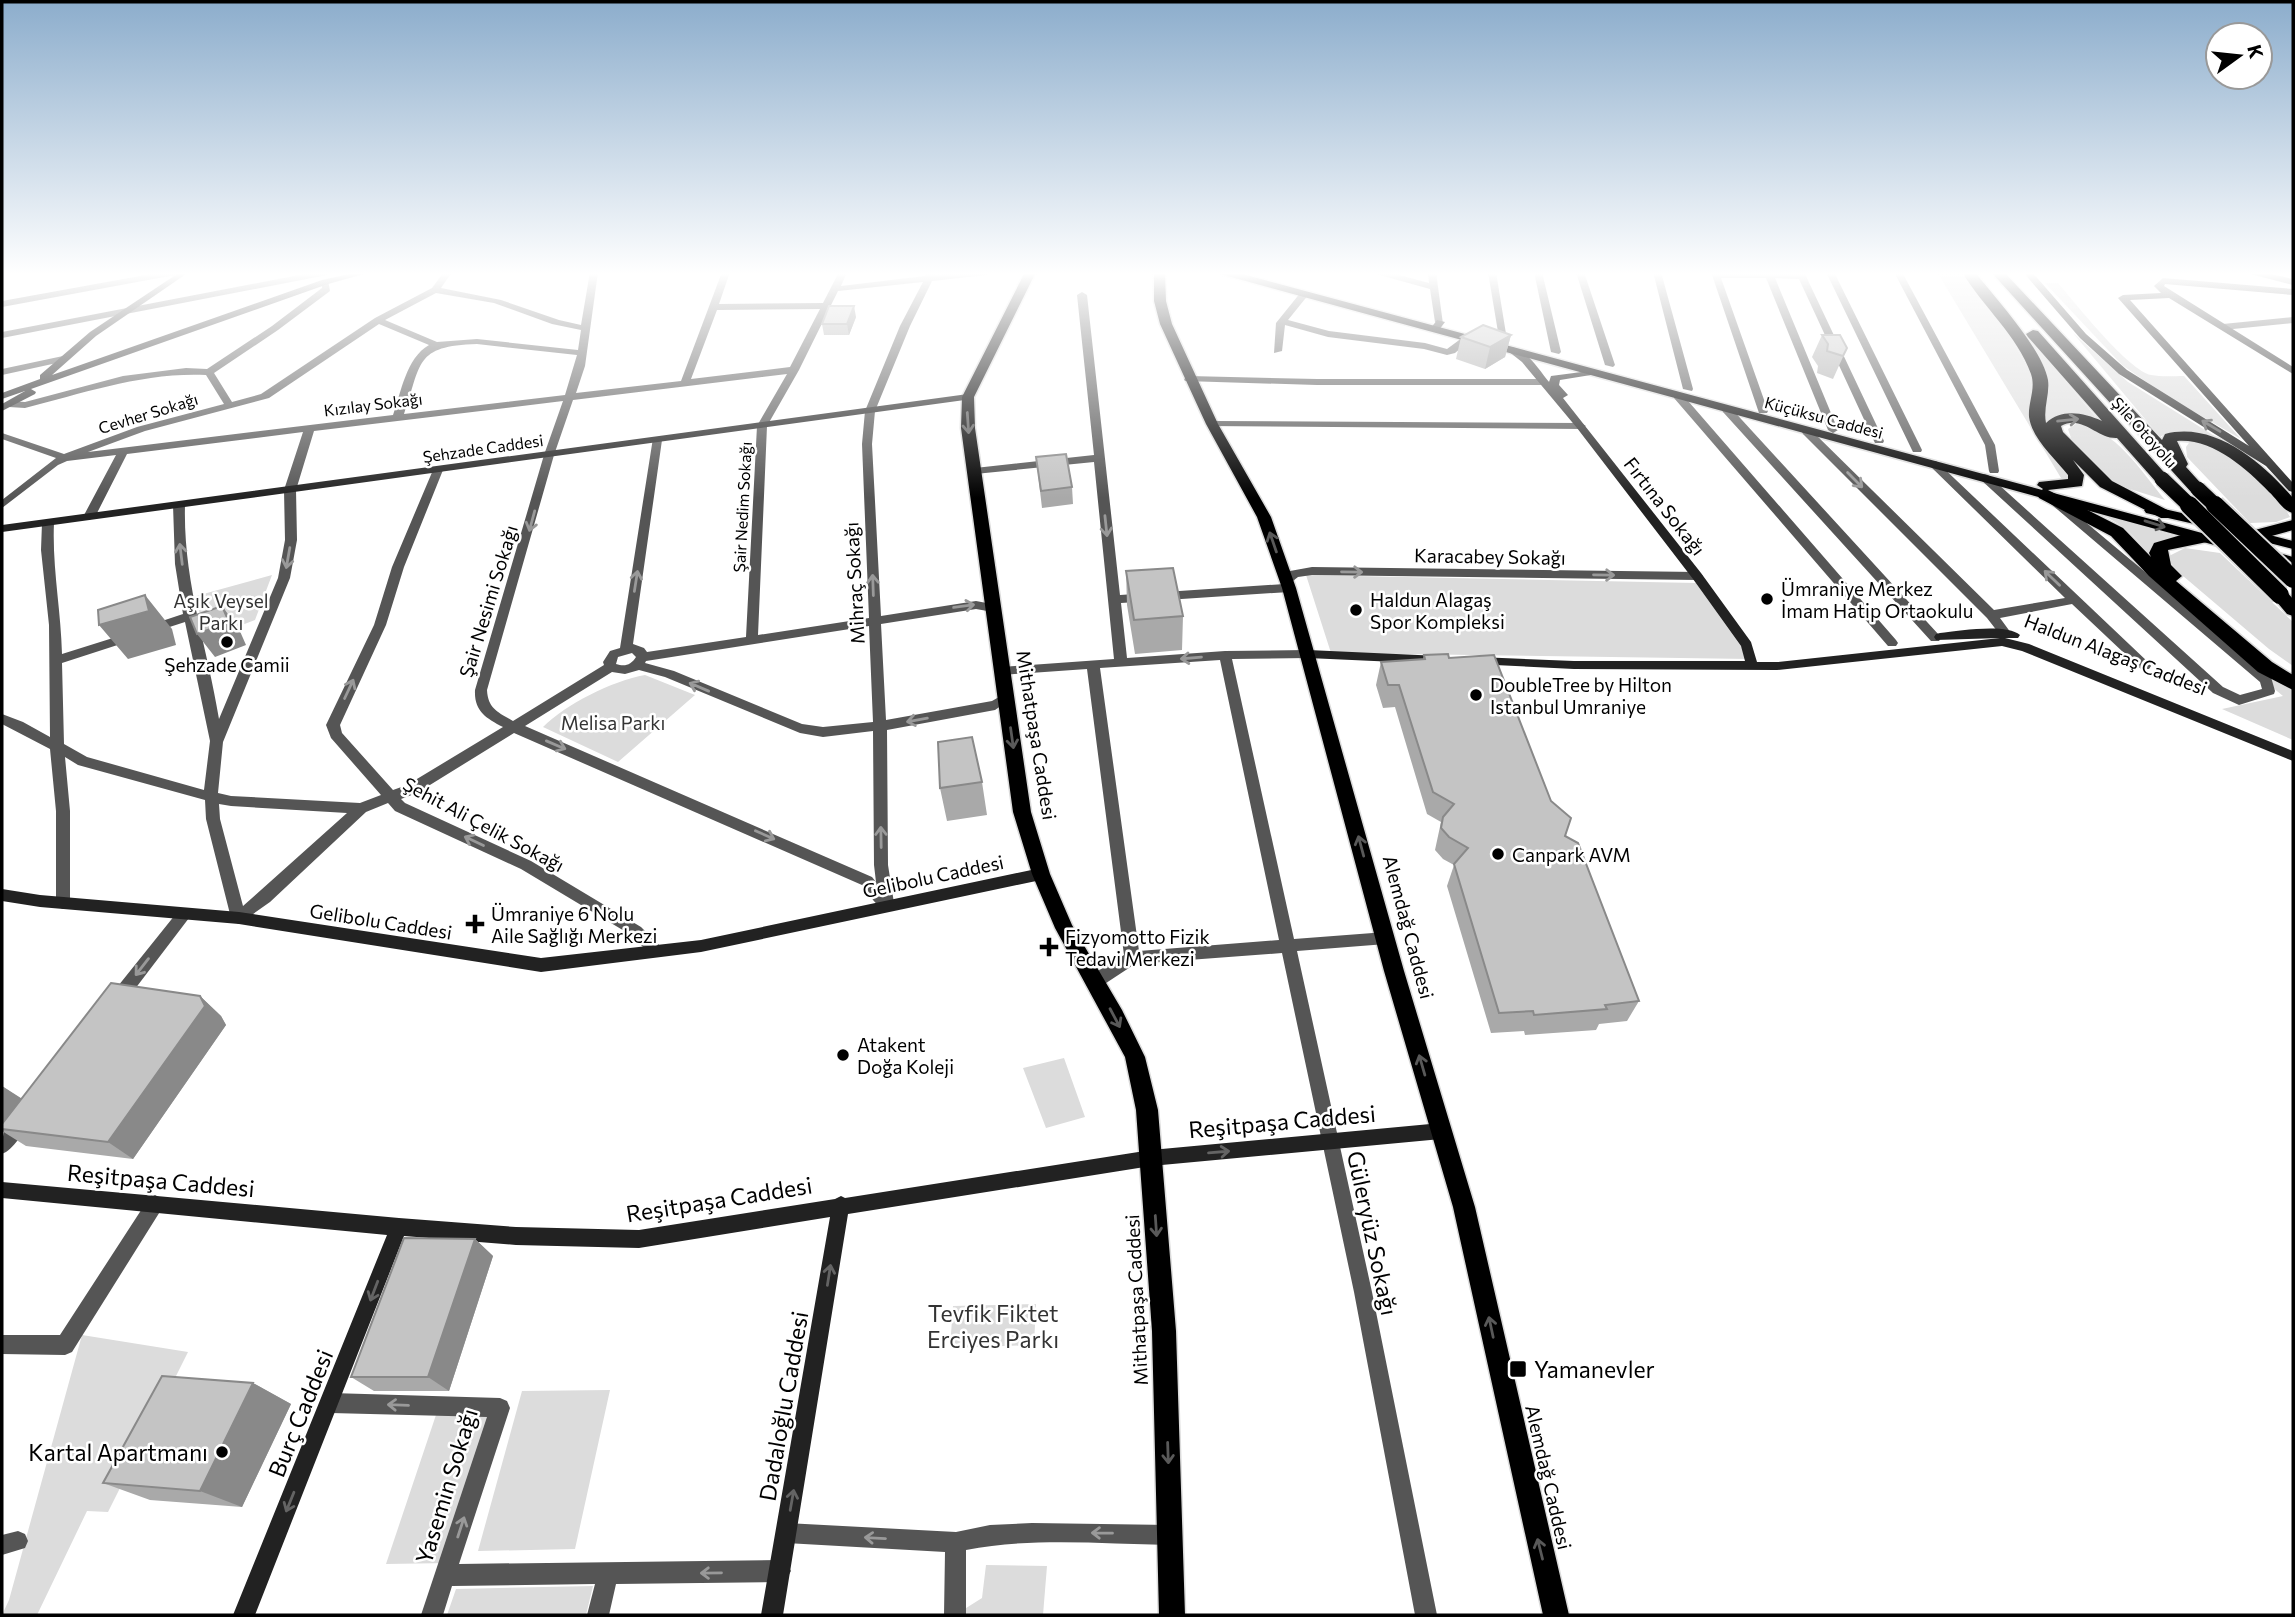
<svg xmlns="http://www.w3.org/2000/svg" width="2295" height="1617" font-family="Commissioner,sans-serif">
	<rect width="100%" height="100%" fill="#fff"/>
	<path fill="#dcdcdc" d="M1937,272H1963L2011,338L2030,372L2032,395L2068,470L2069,480L2061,478Z
		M2045,283H2058C2075,303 2129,371 2151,375C2161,377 2174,376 2184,376L2241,439L2165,395L2122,365Z
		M2073,333L2128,382L2221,440C2203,434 2176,424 2160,437Z
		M2031,341L2101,423L2084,416L2047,425L2044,421L2048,375Z
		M2076,424C2116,429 2140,470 2165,500L2117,485L2072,441L2068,429Z
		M2191,440C2198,442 2207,442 2213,445C2230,452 2283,501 2290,517L2276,522L2250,523L2187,457L2186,447Z
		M2098,513L2182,538L2152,546L2150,557C2136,536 2122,524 2098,513Z
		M2185,548L2220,553L2293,622V666L2269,649L2176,570L2167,557Z
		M272,575L255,620L205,639L196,596Z
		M1306,575L1696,583L1750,659L1331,653Z
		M2248,667L2293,688V740L2222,709L2283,696Z
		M645,675L695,695L618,762L543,727C566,704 612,681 645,675Z
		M1064,1058L1085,1117L1046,1128L1023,1068Z
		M1036,1304L1034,1345L950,1348L953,1306Z
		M82,1335L188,1352L108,1512L87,1511L37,1615H2L9,1600Z
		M610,1390L575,1549L478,1551L522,1391Z
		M439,1406L497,1414L450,1563L386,1564Z
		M986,1565L1047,1566L1043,1615H955L982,1598Z
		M593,1586L586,1615H447L456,1589Z"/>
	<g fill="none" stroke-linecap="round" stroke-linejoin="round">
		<g stroke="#dbdbdb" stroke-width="3">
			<path id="primary" d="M1025,272H1036L974,397L975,428L1031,812L1050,874L1072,925L1122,1010L1145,1057L1158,1110L1176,1331L1185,1615H1159L1152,1331L1136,1110L1125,1057L1055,928L1032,874L1013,812L961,428L962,397Z
				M1154,272H1165L1166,301L1172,324L1218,424L1271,517L1296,588L1404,971L1475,1207L1569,1615H1543L1453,1207L1384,971L1282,588L1257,517L1206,424L1160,324L1154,301Z
				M1219,272H1235L2239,543L2241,546L2239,549H2229L1220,274Z
				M2151,506L2217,521L2219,524L2212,528L2146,513L2144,510Z
				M2243,528L2293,541V549L2238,535V529Z
				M2264,549L2293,557V567L2259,557L2257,554Z"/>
		</g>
		<g stroke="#dbdbdb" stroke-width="3">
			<path id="highway" d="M1962,272H1975C1995,298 2042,348 2048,380C2050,394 2043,408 2046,423C2062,408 2084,413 2102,421L2028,337L2026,334L2033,330L2038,331L2170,479L2162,484L2156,482L2117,438C2097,439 2082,414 2061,426L2063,432L2112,481L2175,514L2173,518H2161L2100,487L2073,460L2084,475L2082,486L2048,490L2123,528L2151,557L2149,553L2154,543L2181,535L2207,534L2210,538L2207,542L2168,550L2171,565L2182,576L2176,581L2272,662L2293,675V690L2258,672L2149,576L2111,536L2039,498L2037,494L2043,489L2037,485L2039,482L2068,479V475C2055,458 2032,439 2029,417C2028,402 2036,389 2031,374C2017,335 1983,307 1962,272Z
				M1991,272H2004L2162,440L2165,434C2215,421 2263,463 2293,498V513C2283,511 2277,499 2269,492C2246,468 2212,438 2177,441L2188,464L2186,467L2206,489L2198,494L2192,493Z
				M2293,520V530L2257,540L2248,535L2251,531Z
				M2280,589L2286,591L2293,599V616L2287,614L2271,595Z"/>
		</g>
		<path fill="#555" fill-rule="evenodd" d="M162,272H179L175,275L2,307V301Z
			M315,272H331L327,275L2,338V332Z
			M444,272H452L441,288L501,300L559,320L581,325L590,272H598L585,366L576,393L681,381L722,272H730L719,304L823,303L839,272H847L841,286L925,276L928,272H936L935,275L990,272L986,275L932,281L910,326L875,411L872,444L881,616L976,601L997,605L999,608L993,612L976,609L881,624L886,720L992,701L1006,693L1012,698L995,710L887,730L888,865L894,903L892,909C879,913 870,895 862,885L514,733L417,793L401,799L405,803L531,861L641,927L665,951L662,956L657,957L652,956L631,935L521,869L395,811L388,803L366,812L270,902L239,924L234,922L231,918L206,819L205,800L78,765L65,757L70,811V903L68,907L63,909L58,907L56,903V811L50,749L2,724V714L23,722L50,737L49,625L41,550L42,523L48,519L54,523C52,567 61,610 62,654L132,632L138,636L136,639L62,663L64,744L87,757L204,790L210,741L185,622L151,633L145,629L147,626L183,614L175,564L173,505L179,502L185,505C183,582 207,645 219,719L278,578L285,540L284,490L303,432L127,454L95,517L89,520L83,517L116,455L67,461L58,465L2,508V500L56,458L2,439V433L64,454L137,427L224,404L206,375C144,372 84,393 25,408L9,407L4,404L9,401L25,402L123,376L186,368L207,369L272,326L322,288V280H328L330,291L278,330L214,373L232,402L261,394L375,318L432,288ZM923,282L900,326L865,411L862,444L869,618L758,635L767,426L799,370L838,291ZM436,293L494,303L552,324L581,330L578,350L477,339L437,342L385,320ZM820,309L790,367L691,379L717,310ZM379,324L429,345C406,358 401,393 393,415L88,452L145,431L269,398ZM477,344L577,355L565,395L404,414C422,363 414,346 477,344ZM787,374L757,426L746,637L647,652L644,648L633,644L662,440L661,438H653L620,648L610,651L603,662L604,665L513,721C498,712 488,709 487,690L554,455L573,400ZM563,401L544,455L475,690C474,711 486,718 503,727L407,785L393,790L342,733L340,725L386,625L404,567L443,470L438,467L433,470L392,567L374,625L326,725L331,738L381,795L360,803L231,796L218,793L223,742L290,578L297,540L296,490L314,431ZM869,626L873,722L823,727L802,724L674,671L645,663L646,661ZM632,653L636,657C631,665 625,667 616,664L618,657ZM639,670L665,677L800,733L823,737L873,731L874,865L876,882L872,877L525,726L612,672L625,674ZM219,804L231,806L347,813L243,906L220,819Z
			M1375,272H1388L1429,283L1428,272H1436L1443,324L1435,322L1430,289L1376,274Z
			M1488,272H1496L1507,340L1499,338Z
			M1534,272H1542L1561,352L1559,354L1551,352Z
			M1576,272H1584L1615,365L1613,367L1605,365Z
			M1653,272H1661L1693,389L1692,391L1683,389Z
			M1711,272H1804L1884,441L1883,443H1875L1874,441L1799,279L1775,278L1838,430L1833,433L1828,430L1766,278H1721L1768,411L1767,413H1759Z
			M1826,272H1834L1922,450L1921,452H1913L1912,450Z
			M1894,272H1902L1995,445L1999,471L1998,473H1990L1989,471L1985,445Z
			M1304,291L1309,294L1288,320L1329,331L1425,343L1447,349L1466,335L1474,337L1455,353L1447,355L1424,349L1328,337L1285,325L1282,351L1274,353L1276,323L1301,292Z
			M1082,292L1087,295L1120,595L1285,584L1281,581L1290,571L1312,567L1697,572L1703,576L1697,580L1312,575L1298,577L1289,584L1295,588L1289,592L1121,603L1127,658L1225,651L1308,650L1314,654L1308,658L1232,659L1294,939L1386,932L1391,934L1394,938L1391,942L1386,944L1297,951L1372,1292L1437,1615H1415L1354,1292L1282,953L1135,964L1100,987L1094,989L1088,987L1086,982L1088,977L1124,955L1087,669L1002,675L996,671L1002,667L1114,659L1094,462L975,474L970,471L975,468L1094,455L1077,295ZM1220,660L1279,940L1139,951L1100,668Z
			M2293,317V323L2223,330L2218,327L2223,324Z
			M63,356L68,359L66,361L2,375V369Z
			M1189,376L1317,379H1544L1549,382L1544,385H1317L1185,381L1184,379Z
			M1678,393L1682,394L1896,640L1898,643L1896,646H1888L1674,398V394Z
			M1727,407L1731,408L1939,635L1941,638L1939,641H1931L1723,412L1722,410Z
			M1212,421L1581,423L1586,426L1581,429L1208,426L1207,424Z
			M1807,429L1811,430L1994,610L2065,598L1927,463L1928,461H1936L2149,663L2151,666L2149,669H2141L2072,604L2000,618L2011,633L2009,636H2001L1987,618L1803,434L1802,432Z
			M1984,474L1988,475L2223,687L2240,695L2262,689L2260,682L2051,504V500H2059L2271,677L2275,691L2274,694L2239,705L2213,693L1980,479V475Z
			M184,908L189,910L191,914L189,918L122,1006L116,1008L110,1006L108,1001L110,996L179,910Z
			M21,1113L27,1115L29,1121C24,1132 13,1150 2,1154C2,1137 3,1120 21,1113Z
			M155,1195L161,1198L164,1204L161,1210L72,1352L65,1355L2,1354V1335H60L149,1198Z
			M331,1393L500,1398L507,1401L510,1408L459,1564L780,1560L787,1564L791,1571L787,1578L780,1582L616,1584L609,1615H587L595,1584L452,1586L443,1615H421L487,1417L331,1413L324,1410L321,1403L324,1396Z
			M786,1523L956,1532L990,1525L1032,1523L1170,1525L1177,1528L1180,1535L1177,1542L1170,1545C1103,1544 1032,1537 966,1550V1615H944L945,1552L786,1543L779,1540L776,1533L779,1526Z
			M18,1531L25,1534L28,1541L25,1548L2,1555V1535Z"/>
		<path fill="#222" fill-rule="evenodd" d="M180,272H189L96,336L52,375L322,280L357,272H371L328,284L31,389L36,392L35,394L2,411V404L25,391L2,399V393L40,379V375L90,332Z
			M2023,272H2032L2086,334L2127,370L2249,446L2118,298L2123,295L2161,293L2154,286L2163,278L2293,289V295L2165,284L2164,286L2293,367V374L2169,298L2130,300L2293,483V492L2289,491L2266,466L2119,374L2080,338Z
			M2249,272H2262L2293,279V285L2250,274Z
			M1437,320L1445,322L1439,330L1436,331L1431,328Z
			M1508,347C1525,346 1539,370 1549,382L1551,376L1597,370V374L1560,380L1559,385L1568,395L1563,398L1701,573L1751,642L1757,662H1777L2000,638L1936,640L1934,637L1936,634L1940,633C1959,631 2006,623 2020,635L2018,638H2005L2029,644L2293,751V761L2022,651L2002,646L1777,670L1574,669L1474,664L1472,661L1474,658L1478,657L1574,661H1745L1741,646L1693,579L1577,428L1522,362L1508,351Z
			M968,394L973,397L972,399L2,532V525Z
			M1308,650L1440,656L1446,660L1440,664L1308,658L1302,654Z
			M1041,868L1046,870L1048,874L1046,878L1041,880L701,952L541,972L239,924L40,907L2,901V889L40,895L239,912L541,958L701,940Z
			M1441,1123L1447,1125L1450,1131L1447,1137L1441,1139L1151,1166L848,1214L783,1615H761L830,1217L639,1248L516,1245L404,1236L255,1615H233L387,1235L2,1198V1182L399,1218L516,1227L639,1230L835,1199L841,1196L845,1198L1151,1150Z"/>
		<use href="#primary" fill="#000" fill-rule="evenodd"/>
		<use href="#highway" fill="#000" fill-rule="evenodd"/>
		<g stroke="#dbdbdb" stroke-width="18" stroke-linecap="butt">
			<path id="highway-bridge-far1" d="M2162,479L2191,507
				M2198,489L2217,507"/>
		</g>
		<g stroke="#dbdbdb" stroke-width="22" stroke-linecap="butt">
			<path id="highway-bridge" d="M2189,505L2280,595
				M2215,505L2293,579"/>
		</g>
		<use href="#highway-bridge-far1" stroke="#000" stroke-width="15"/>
		<use href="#highway-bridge" stroke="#000" stroke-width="18"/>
	</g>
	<path fill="#a9a9a9" d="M856,317L849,335H824L822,324Z
		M1511,335L1505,357L1485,369L1456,359L1461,337Z
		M1822,335L1847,348L1833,379L1817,373L1818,366L1812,357Z
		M1036,457L1072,487L1073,504L1042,508Z
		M1126,571L1183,616L1182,650L1135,654L1127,605Z
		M1424,655L1449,658L1551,801L1639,1001L1627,1021L1599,1024L1596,1030L1525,1035L1524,1031L1491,1033L1447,886L1454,865L1443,859L1435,850L1441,822L1427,814L1395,707L1383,708L1376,685L1381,662L1423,659Z
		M982,782L987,815L947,821L940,788Z
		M200,996L221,1016L226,1025L133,1159L26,1146L2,1131V1086L21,1099Z
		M475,1239L493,1256L449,1391H374L351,1377Z
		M253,1383L291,1404L242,1507L150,1500L103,1483Z"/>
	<path fill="#898989" d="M854,306L856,317L849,335L847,324Z
		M1511,335L1505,357L1485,369L1490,347Z
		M145,595L172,629L176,645L128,659L99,625Z
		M222,606L239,629L246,645L215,657L197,634Z
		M200,996L221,1016L226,1025L133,1159L108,1142Z
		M2,1086L24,1100L2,1127Z
		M475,1239L493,1256L449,1391L428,1377Z
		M253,1383L291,1404L242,1507L200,1491Z"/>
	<path fill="#c4c4c4" stroke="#898989" stroke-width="2" d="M829,306H854L847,324H822Z
		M1483,325L1511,335L1490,347L1461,337Z
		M1822,335H1840L1847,348L1843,356L1827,351L1828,344Z
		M1066,454L1072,487L1041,491L1036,457Z
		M1173,568L1183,616L1134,620L1126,571Z
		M145,595L149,611L99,625L98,610Z
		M222,606L229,622L197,634L190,617Z
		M1448,654L1449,658L1494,655L1551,801L1571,818L1565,836L1578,843L1639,1001L1605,1005L1607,1009L1534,1015L1533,1011L1499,1013L1454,864L1468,848L1449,837L1441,828L1443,817L1454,804L1433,792L1399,685H1388L1381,662L1425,659L1424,655Z
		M972,737L982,782L940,788L938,742Z
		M111,983L200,996L205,1006L108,1142L2,1129V1124Z
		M404,1238L475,1239L428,1377H351Z
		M162,1376L253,1383L200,1491L103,1483Z"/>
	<defs><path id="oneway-shaft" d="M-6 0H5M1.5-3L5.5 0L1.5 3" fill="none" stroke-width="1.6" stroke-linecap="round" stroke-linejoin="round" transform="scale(1.75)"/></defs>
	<g stroke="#595959">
		<use href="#oneway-shaft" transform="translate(2068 420) rotate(-6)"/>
		<use href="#oneway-shaft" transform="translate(968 423) rotate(86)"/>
		<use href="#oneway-shaft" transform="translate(2155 524) rotate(17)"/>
		<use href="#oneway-shaft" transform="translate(1273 542) rotate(-109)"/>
		<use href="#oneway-shaft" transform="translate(1012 738) rotate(82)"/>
		<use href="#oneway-shaft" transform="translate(1361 846) rotate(-105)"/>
		<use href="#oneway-shaft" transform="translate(1115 1018) rotate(62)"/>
		<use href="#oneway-shaft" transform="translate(1422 1065) rotate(-106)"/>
		<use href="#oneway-shaft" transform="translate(1156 1226) rotate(86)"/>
		<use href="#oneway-shaft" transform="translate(1491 1327) rotate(-102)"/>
		<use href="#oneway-shaft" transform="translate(1168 1453) rotate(88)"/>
		<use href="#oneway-shaft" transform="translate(1540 1549) rotate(-104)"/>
	</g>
	<g stroke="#646464">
		<use href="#oneway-shaft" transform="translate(2211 426) rotate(-149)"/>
		<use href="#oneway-shaft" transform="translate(1219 1152) rotate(-5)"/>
		<use href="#oneway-shaft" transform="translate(829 1275) rotate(-81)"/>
		<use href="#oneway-shaft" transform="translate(374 1291) rotate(111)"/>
		<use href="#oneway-shaft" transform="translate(792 1500) rotate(-80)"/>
		<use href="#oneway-shaft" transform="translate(290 1502) rotate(112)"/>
	</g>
	<g stroke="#999">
		<use href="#oneway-shaft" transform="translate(1855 480) rotate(45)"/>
		<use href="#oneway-shaft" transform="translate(532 521) rotate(105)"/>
		<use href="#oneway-shaft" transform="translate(1106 526) rotate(84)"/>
		<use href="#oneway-shaft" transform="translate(181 554) rotate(-97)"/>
		<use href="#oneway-shaft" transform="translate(288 558) rotate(100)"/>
		<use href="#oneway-shaft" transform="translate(1352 572) rotate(1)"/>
		<use href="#oneway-shaft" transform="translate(1604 575) rotate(1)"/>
		<use href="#oneway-shaft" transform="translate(2052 578) rotate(-136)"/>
		<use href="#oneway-shaft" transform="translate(636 581) rotate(-81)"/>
		<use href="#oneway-shaft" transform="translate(873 585) rotate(-92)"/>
		<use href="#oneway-shaft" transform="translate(964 606) rotate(-8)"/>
		<use href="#oneway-shaft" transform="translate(1191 658) rotate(175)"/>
		<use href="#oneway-shaft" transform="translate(699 687) rotate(-157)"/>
		<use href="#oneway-shaft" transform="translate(349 689) rotate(-65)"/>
		<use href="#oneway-shaft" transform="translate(917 720) rotate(170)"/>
		<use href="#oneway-shaft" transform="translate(556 745) rotate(23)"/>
		<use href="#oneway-shaft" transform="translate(765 835) rotate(24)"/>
		<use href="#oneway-shaft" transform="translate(881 837) rotate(-91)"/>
		<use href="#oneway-shaft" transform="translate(474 841) rotate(-155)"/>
		<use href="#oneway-shaft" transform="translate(142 967) rotate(128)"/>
		<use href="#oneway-shaft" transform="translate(398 1405) rotate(-178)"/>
		<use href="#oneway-shaft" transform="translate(461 1527) rotate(-72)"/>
		<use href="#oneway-shaft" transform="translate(1102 1533) rotate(-179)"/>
		<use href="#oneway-shaft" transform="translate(875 1538) rotate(-177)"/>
		<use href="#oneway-shaft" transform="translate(711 1573) rotate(179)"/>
	</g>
	<linearGradient id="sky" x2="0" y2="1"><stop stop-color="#8cadcc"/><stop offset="0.55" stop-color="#fff"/><stop offset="1" stop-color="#fff" stop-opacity="0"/></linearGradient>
	<rect width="2295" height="498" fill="url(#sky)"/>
	<g fill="#000" stroke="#fff" stroke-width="2.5">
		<circle cx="1767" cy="599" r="7"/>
		<circle cx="1356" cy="610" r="7"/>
		<circle cx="227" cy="642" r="7"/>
		<circle cx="1476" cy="695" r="7"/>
		<circle cx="1498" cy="854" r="7"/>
		<path d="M471.5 913.5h7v7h7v7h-7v7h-7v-7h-7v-7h7z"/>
		<path d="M1045.5 936.5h7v7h7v7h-7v7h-7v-7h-7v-7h7z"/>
		<circle cx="843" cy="1055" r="7"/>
		<rect x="1509" y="1360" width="18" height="18" rx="3.5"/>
		<circle cx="222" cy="1452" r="7"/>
	</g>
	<g text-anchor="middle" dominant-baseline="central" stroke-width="5" stroke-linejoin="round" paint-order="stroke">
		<g font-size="16" fill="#000" stroke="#fff">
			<text transform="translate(373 404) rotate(-7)">Kızılay Sokağı</text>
			<text transform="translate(148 413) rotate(-17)">Cevher Sokağı</text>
			<text transform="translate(1824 417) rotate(15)">Küçüksu Caddesi</text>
			<text transform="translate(2145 432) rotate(48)">Şile Otoyolu</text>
			<text transform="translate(483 448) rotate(-8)">Şehzade Caddesi</text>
			<text transform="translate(742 507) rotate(-87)">Şair Nedim Sokağı</text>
		</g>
		<g font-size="19" fill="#000" stroke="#fff">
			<text transform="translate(1665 506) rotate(52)">Fırtına Sokağı</text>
			<text transform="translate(1490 556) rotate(1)">Karacabey Sokağı</text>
			<text transform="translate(854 583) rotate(-93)">Mihraç Sokağı</text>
			<text transform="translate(488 601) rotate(-73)">Şair Nesimi Sokağı</text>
			<text transform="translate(2116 654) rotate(21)">Haldun Alagaş Caddesi</text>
			<text transform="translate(1037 735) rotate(81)">Mithatpaşa Caddesi</text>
			<text transform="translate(484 824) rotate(28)">Şehit Ali Çelik Sokağı</text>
			<text transform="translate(933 876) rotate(-12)">Gelibolu Caddesi</text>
			<text transform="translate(381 921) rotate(9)">Gelibolu Caddesi</text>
			<text transform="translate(1409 927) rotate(75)">Alemdağ Caddesi</text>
			<text transform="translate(1136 1300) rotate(-93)">Mithatpaşa Caddesi</text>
			<text transform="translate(1549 1477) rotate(77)">Alemdağ Caddesi</text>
		</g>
		<g font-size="19" fill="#000" stroke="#fff" text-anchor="start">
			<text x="1781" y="588">Ümraniye Merkez<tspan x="1781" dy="22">İmam Hatip Ortaokulu</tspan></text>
			<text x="1370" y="599">Haldun Alagaş<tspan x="1370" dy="22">Spor Kompleksi</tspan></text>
			<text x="227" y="664" text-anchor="middle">Şehzade Camii</text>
			<text x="1490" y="684">DoubleTree by Hilton<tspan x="1490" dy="22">Istanbul Umraniye</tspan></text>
			<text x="1512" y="854">Canpark AVM</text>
			<text x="491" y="913">Ümraniye 6 Nolu<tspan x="491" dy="22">Aile Sağlığı Merkezi</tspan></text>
			<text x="1065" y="936">Fizyomotto Fizik<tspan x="1065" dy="22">Tedavi Merkezi</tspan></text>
			<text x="857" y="1044">Atakent<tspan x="857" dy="22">Doğa Koleji</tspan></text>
		</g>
		<g font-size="19" fill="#333" stroke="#fff">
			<text x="221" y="600">Aşık Veysel<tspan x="221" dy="22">Parkı</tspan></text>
			<text x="613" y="722">Melisa Parkı</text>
		</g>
		<g font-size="23" fill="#000" stroke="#fff">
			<text transform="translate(1282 1121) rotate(-5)">Reşitpaşa Caddesi</text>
			<text transform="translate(161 1180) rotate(5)">Reşitpaşa Caddesi</text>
			<text transform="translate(719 1199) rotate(-9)">Reşitpaşa Caddesi</text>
			<text transform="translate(1373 1233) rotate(78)">Güleryüz Sokağı</text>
			<text transform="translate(783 1406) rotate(-80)">Dadaloğlu Caddesi</text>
			<text transform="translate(300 1413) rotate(-68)">Burç Caddesi</text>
			<text transform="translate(446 1486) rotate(-73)">Yasemin Sokağı</text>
		</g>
		<g font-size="23" fill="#333" stroke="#fff">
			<text x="993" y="1313">Tevfik Fiktet<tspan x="993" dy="26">Erciyes Parkı</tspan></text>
		</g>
		<g font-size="23" fill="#000" stroke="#fff" text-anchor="start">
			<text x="1534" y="1369">Yamanevler</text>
			<text x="208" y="1452" text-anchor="end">Kartal Apartmanı</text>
		</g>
	</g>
	<rect width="2295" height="1617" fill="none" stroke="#000000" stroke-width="7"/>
	<g transform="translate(2239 56) rotate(75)"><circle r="33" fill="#ffffff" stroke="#999999" stroke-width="2"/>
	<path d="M0-5L12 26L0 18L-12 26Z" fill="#000000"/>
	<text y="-10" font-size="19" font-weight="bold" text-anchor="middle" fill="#000000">K</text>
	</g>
</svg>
